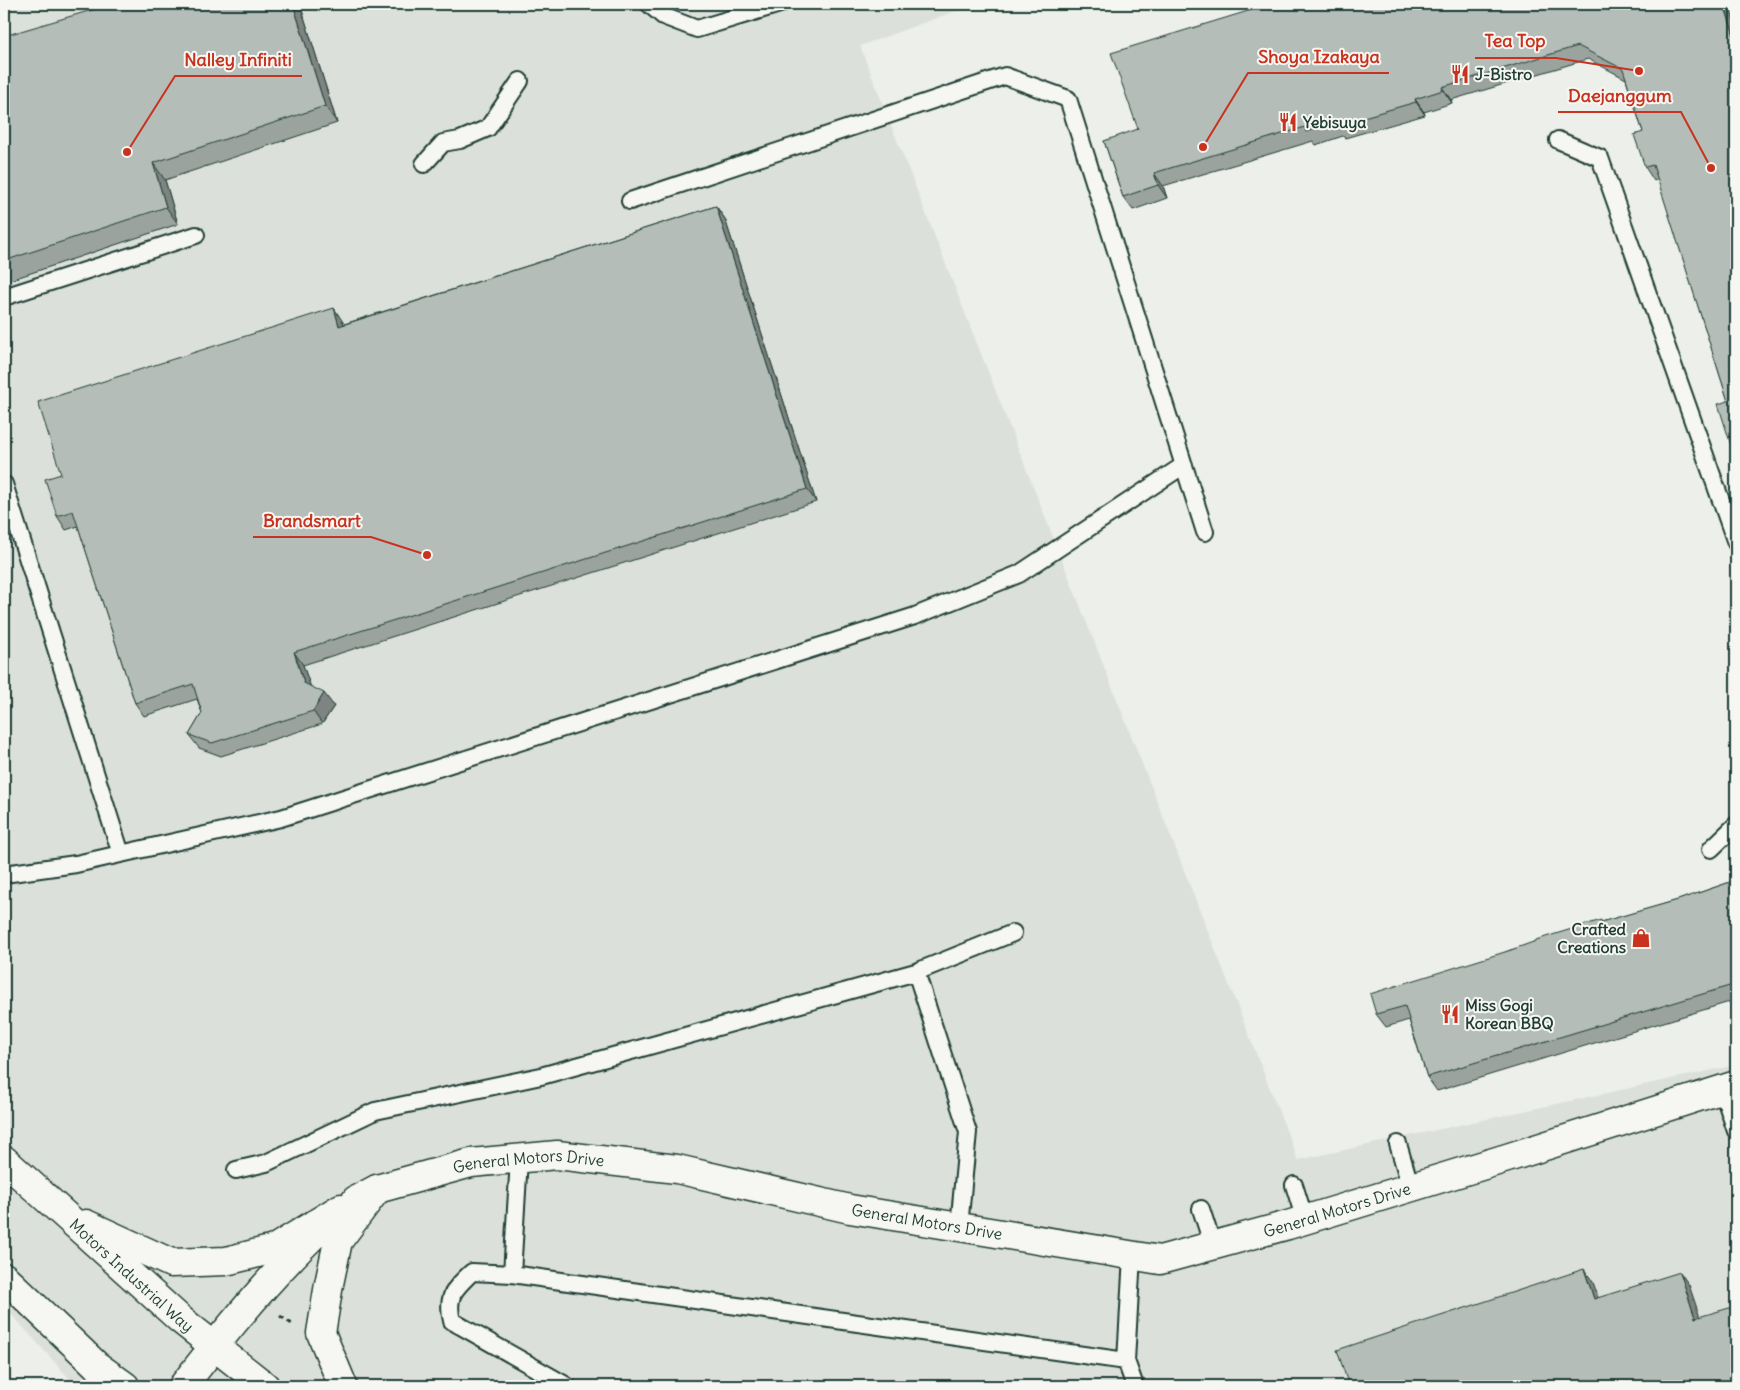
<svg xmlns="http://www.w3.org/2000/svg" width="1740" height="1390" font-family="Delius,sans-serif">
	<rect width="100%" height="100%" fill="#edefea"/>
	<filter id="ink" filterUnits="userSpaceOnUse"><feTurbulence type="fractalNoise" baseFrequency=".02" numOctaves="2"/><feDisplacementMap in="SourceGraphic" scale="10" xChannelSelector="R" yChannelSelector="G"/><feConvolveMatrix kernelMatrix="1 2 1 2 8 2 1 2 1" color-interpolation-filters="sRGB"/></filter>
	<g filter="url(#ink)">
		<path fill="#dce0db" d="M4,4H975L860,46L1298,1160L1736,1065V1386H76L4,1306Z"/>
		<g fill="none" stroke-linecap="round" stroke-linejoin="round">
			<g stroke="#1f3d34" stroke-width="20">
				<path id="service" d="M649,4L663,16L697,29L780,4
					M1558,140L1600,158L1736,543
					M424,164L443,143L460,140L488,128L520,81
					M630,201L1005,76L1068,99L1205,532
					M4,297L196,235
					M4,484L121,854
					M1711,849L1736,825
					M4,874L76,864L281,818L915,616L1019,574L1184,465
					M916,972L968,1132L959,1227
					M1722,1089L1736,1131
					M1398,1144L1411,1188
					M236,1170L266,1163L375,1111L541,1076L916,972L1013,933
					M1294,1185L1305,1220
					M1201,1209L1213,1246
					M1132,1256L1126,1361L1135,1386
					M512,1274L519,1159
					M567,1386L452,1321C446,1296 454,1289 472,1272L512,1274L1126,1361"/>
			</g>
			<g stroke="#1f3d34" stroke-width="31">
				<g id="tertiary">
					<path id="s1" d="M356,1200L377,1189L471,1163L557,1155L677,1169L850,1209L1160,1260L1288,1225L1507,1158L1736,1085"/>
					<path d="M183,1386C226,1330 271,1275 322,1227"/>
				</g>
			</g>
			<g stroke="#1f3d34" stroke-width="31">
				<g id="secondary">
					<path id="s2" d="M4,1160L181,1320L265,1386"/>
					<path d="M86,1224L171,1263L226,1261L274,1249L341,1208"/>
					<path d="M4,1277L96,1365L125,1386"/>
					<path d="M343,1386L321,1333L329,1284L338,1241L377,1189"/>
				</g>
			</g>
			<path stroke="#1f3d34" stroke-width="3" stroke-dasharray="5 4" stroke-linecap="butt" d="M280,1316L292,1324"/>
			<use href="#service" stroke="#f6f6f2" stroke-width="16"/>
			<use href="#tertiary" stroke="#f6f6f2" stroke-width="28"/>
			<use href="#secondary" stroke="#f6f6f2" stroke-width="28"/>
		</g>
		<path fill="#9ba39e" stroke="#1f3d34" d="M300,4L337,123L165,180L178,224L4,282V36Z
			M1729,4L1728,401L1658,179L1654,181L1645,167L1643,132L1626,79L1588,59L1451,100L1452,103L1424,112L1425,115L1345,138L1343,136L1316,145L1313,141L1163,186L1167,198L1133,210L1123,197L1104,141Z
			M716,206L725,219L816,502L303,665L310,686L334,706L322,724L221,756L199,748L189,735L202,713L197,699L144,716L135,703L78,526L66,530L57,516L61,474L343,322L344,324Z
			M1736,880V1000L1437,1091L1427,1077L1409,1020L1386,1027L1376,1014L1508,951L1602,922L1678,900Z"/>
		<path fill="#7e8481" stroke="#1f3d34" d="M293,4H300L337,123L325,106Z
			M1724,4H1729L1736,26V42Z
			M1442,87L1451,100L1452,103L1443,90Z
			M1415,99L1424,112L1425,115L1416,102Z
			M153,163L165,180L178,224L166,207Z
			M1154,173L1163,186L1167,198L1158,185Z
			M716,206L725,219L816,502L807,489Z
			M334,308L343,322L349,339L339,326Z
			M294,652L303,665L314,696L304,683Z
			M324,693L334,706L322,724L313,711Z
			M1584,1269L1593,1282L1603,1312L1594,1299Z
			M1680,1272L1689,1285L1705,1332L1695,1318Z"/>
		<path fill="#b4bdb8" stroke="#1f3d34" d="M112,4H293L325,106L153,163L166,207L4,261V36Z
			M1271,4H1724L1736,42V461L1718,404L1728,401L1653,165L1645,167L1634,135L1643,132L1623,69L1578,46L1442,87L1443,90L1415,99L1416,102L1336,125L1335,122L1306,132L1305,127L1154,173L1158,185L1123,197L1104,141L1138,129L1111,53Z
			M716,206L807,489L294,652L304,683L324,693L313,711L212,743L189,735L202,713L193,684L135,703L73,511L57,516L45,479L61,474L38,402L334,308L339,326Z
			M1736,880V984L1427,1077L1405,1006L1376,1014L1370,994L1508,951L1536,941V940L1601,920V922L1678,900Z
			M1584,1269L1594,1299L1680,1272L1695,1318L1736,1306V1386H1349L1337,1350Z"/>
	</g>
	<defs>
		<g id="restaurant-bare" transform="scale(1.5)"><path d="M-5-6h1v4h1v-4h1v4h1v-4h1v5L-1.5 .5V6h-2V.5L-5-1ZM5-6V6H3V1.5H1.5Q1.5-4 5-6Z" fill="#c8321e" stroke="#f6f6f2" stroke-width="2.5" paint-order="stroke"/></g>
		<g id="shop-bare" transform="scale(1.5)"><path d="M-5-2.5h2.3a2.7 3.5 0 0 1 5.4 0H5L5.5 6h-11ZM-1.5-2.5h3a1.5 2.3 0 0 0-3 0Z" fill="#c8321e" stroke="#f6f6f2" stroke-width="2.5" paint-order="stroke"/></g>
	</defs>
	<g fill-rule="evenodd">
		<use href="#restaurant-bare" x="1460" y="74"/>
		<use href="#restaurant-bare" x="1288" y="122"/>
		<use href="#shop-bare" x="1641" y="938"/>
		<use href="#restaurant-bare" x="1450" y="1014"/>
	</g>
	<g text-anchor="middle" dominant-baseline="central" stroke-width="4" stroke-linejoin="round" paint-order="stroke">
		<g font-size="16" font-weight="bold" fill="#1f3d34" stroke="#f6f6f2" text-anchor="start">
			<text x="1475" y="74">J-Bistro</text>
			<text x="1303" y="122">Yebisuya</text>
			<text x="1626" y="929" text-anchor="end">Crafted<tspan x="1626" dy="18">Creations</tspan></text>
			<text x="1465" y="1005">Miss Gogi<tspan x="1465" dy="18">Korean BBQ</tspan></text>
		</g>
		<g font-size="16" fill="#1f3d34" stroke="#f6f6f2">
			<text stroke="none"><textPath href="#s1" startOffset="179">General Motors Drive</textPath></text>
			<text stroke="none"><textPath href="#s1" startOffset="1004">General Motors Drive</textPath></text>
			<text stroke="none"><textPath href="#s1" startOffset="584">General Motors Drive</textPath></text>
			<text stroke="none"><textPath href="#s2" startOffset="172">Motors Industrial Way</textPath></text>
		</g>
	</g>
	<path fill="none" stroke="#c8321e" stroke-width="2" d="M1639 71L1556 58H1475M1203 147L1248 73H1389M127 152L175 76H302M1711 168L1681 112H1558M427 555L371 537H253"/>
	<g fill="#c8321e" stroke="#f6f6f2" stroke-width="2">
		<circle cx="1639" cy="71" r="5"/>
		<circle cx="1203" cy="147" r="5"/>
		<circle cx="127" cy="152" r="5"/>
		<circle cx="1711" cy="168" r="5"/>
		<circle cx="427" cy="555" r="5"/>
	</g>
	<g font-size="18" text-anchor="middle" font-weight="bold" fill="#c8321e" stroke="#f6f6f2" stroke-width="4" stroke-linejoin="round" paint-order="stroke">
		<text x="1515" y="47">Tea Top</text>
		<text x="1319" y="63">Shoya Izakaya</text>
		<text x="238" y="66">Nalley Infiniti</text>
		<text x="1620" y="102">Daejanggum</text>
		<text x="312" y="527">Brandsmart</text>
	</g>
	<rect width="1740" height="1390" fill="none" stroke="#f6f6f2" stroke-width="20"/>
	<rect x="10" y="10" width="1720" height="1370" fill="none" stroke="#1f3d34" stroke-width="2" filter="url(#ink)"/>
</svg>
